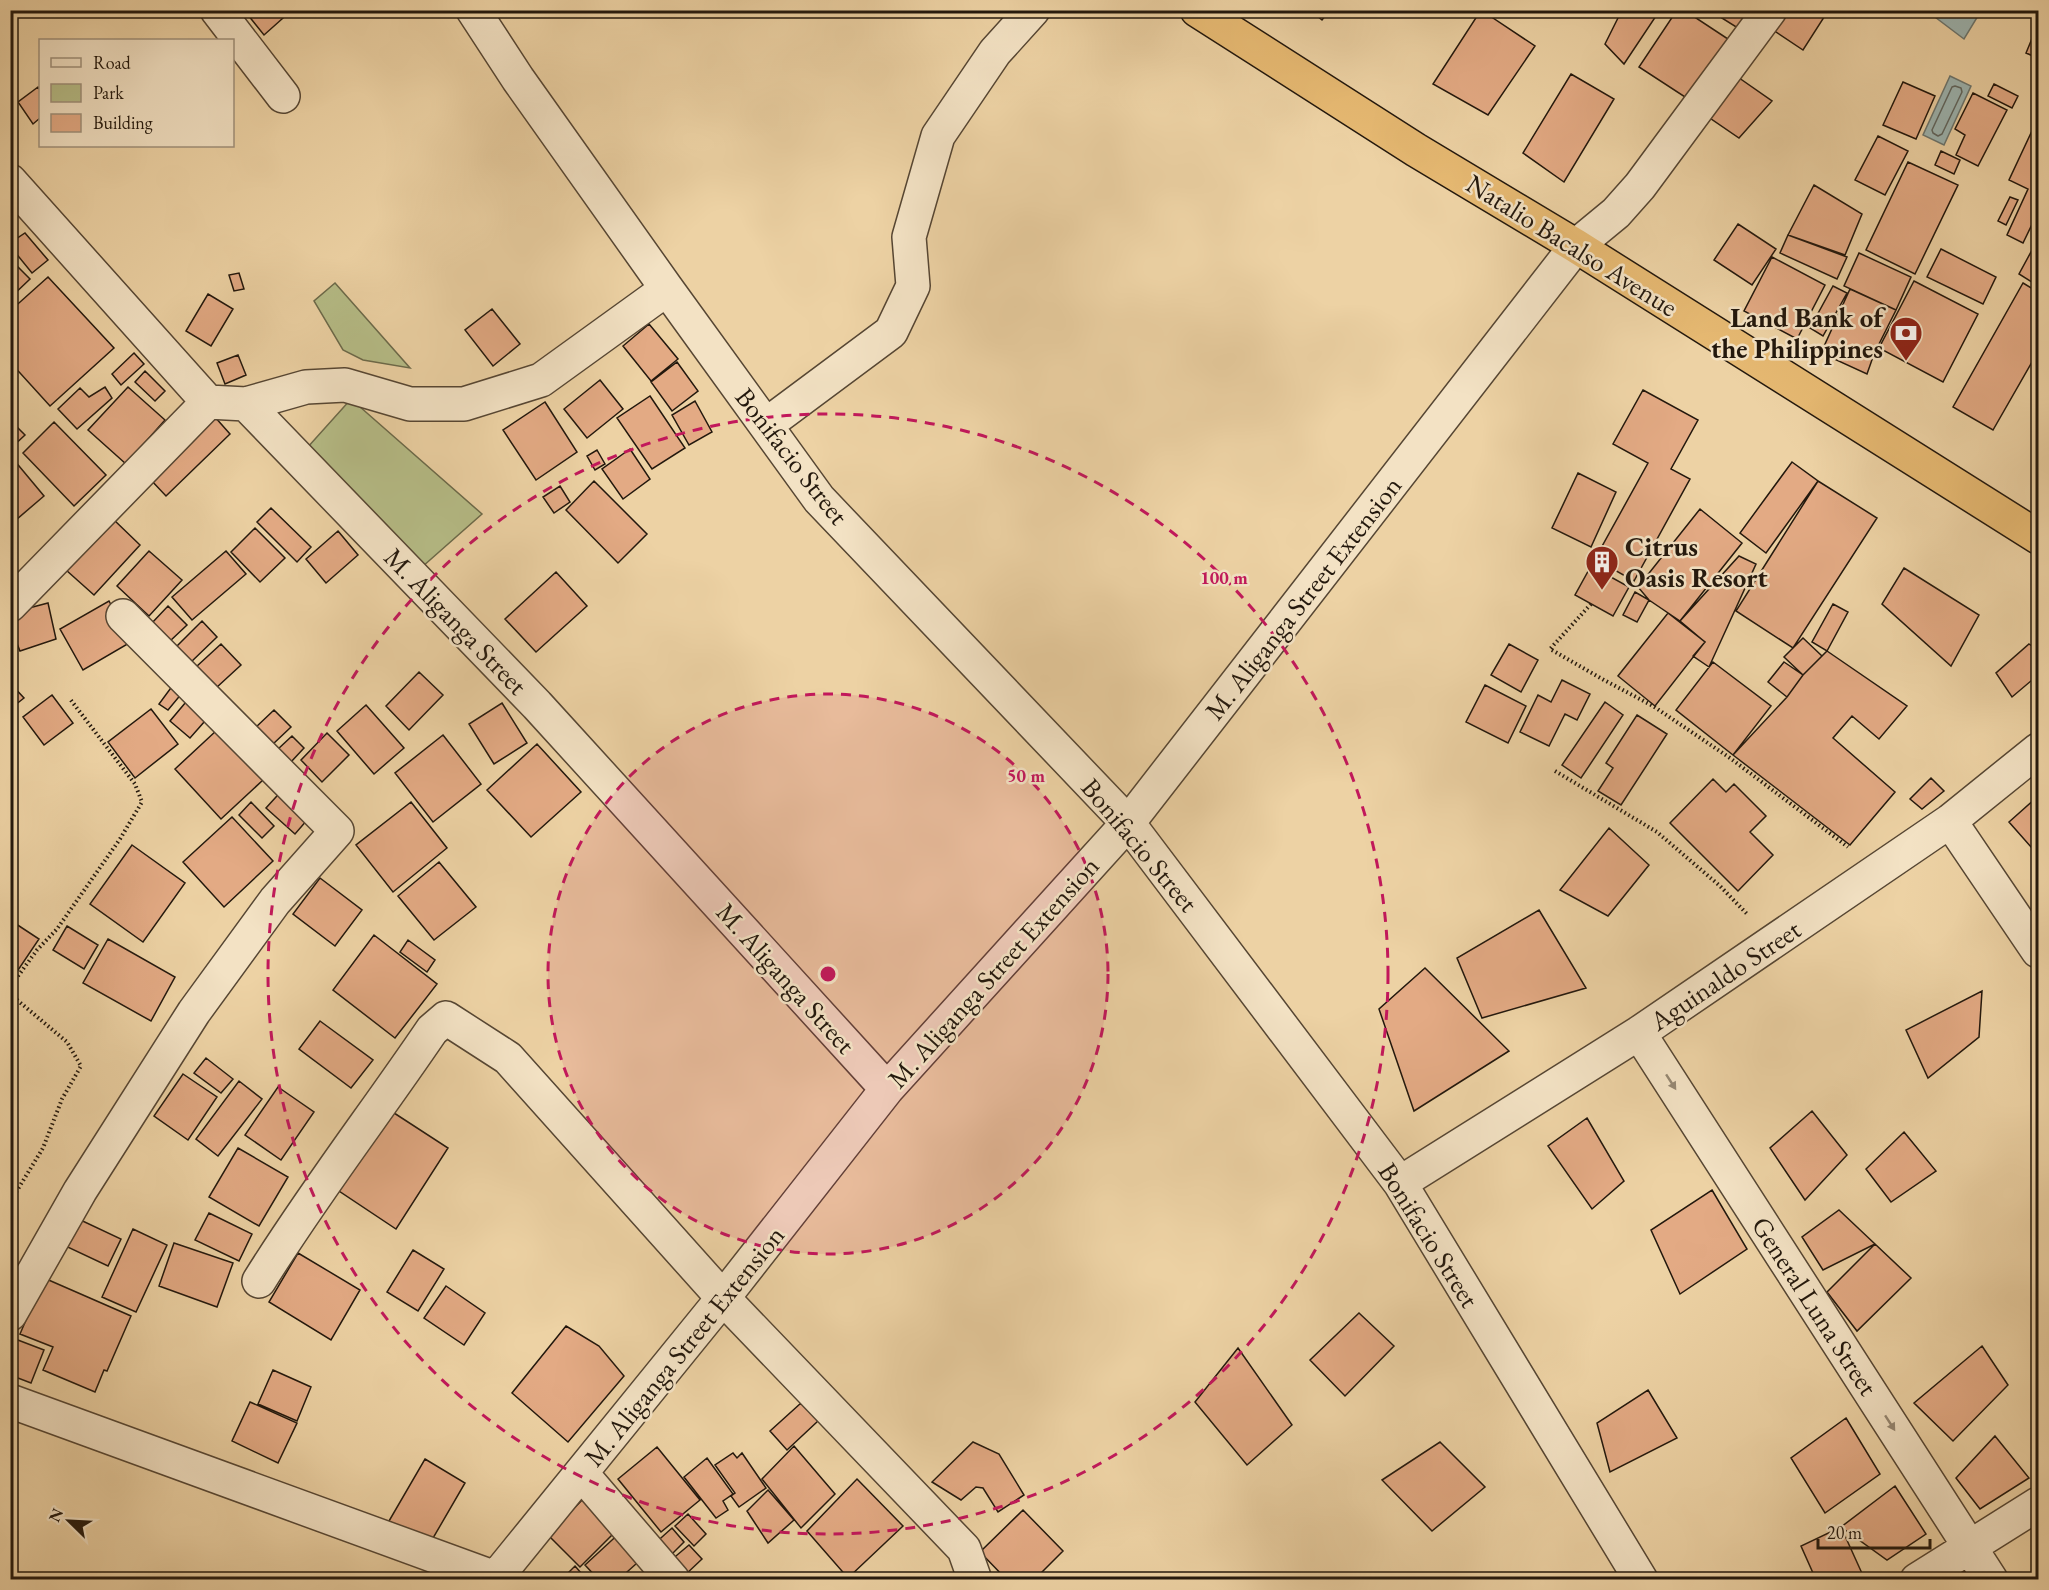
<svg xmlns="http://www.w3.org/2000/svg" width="2049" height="1590" font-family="'EB Garamond',serif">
	<rect width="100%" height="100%" fill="#edd2a4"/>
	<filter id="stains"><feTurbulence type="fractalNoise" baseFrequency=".00333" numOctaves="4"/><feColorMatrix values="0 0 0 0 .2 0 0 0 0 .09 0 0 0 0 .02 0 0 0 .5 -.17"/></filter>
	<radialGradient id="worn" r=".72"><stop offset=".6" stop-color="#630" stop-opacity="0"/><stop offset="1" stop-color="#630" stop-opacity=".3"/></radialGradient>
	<path fill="#b6bd87" stroke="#6c6a4a" stroke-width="1.5" d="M335,283L410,368L363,360L343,350L314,301Z
		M351,399L482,514L422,567L307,448Z"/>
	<path fill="#9db5b1" stroke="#6c766f" stroke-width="1.5" d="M1927,11H1981L1964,39Z
		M1950,76L1971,86L1944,145L1923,135Z"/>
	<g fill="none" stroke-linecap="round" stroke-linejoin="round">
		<path stroke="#60665f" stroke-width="1.5" d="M1955,86L1961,88L1962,92L1942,134L1938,136L1933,133L1932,130L1952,87Z"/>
	</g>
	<path fill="#e3aa84" stroke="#23180d" stroke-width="1.5" d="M244,10H292L264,35Z
		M1310,10H1330L1322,20Z
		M1481,10L1535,46L1488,115L1433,84Z
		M1622,10H1660L1624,64L1605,44Z
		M1677,10H1684L1731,41L1685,97L1639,67Z
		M1709,10H1755L1741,30Z
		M1782,10L1828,11L1803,50L1770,28Z
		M2038,24V58L2026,53Z
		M1732,73L1772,101L1739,138L1704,114Z
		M1571,74L1614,99L1564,182L1523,153Z
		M1903,82L1935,96L1916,139L1883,125Z
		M1994,84L2018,96L2012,108L1988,96Z
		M38,87L40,90V118L33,124L18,102Z
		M1973,93L2007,110L1978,166L1956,155L1965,135L1955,129Z
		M2038,118V212L2023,243L2007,235L2028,189L2009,180Z
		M1878,136L1908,151L1885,195L1855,180Z
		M1941,151L1960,160L1954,174L1935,165Z
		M1908,162L1958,185L1915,274L1866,250Z
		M1814,185L1862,214L1845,255L1788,235Z
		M2010,197L2018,200L2006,225L1998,221Z
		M1738,224L1776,249L1752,285L1714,260Z
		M25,233L48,260L32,273L10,246V243Z
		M1788,235L1847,257L1837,279L1780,253Z
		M2038,239V286L2019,274Z
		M1941,249L1996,277L1983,304L1927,277Z
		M1859,253L1911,277L1896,310L1844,286Z
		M1772,257L1825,285L1797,339L1744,311Z
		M10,259L30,279L10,298Z
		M239,273L244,289L234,291L229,275Z
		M48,277L114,348L50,406L10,362V311Z
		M1914,281L1978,314L1943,382L1879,348Z
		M2023,283L2038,292V356L2036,355L1993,430L1953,407Z
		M1833,286L1847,293L1823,336L1810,328Z
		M1850,289L1896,310L1874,354L1867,374L1821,353Z
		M208,294L233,309L211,346L186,331Z
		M492,309L520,344L493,366L465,330Z
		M649,324L678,359L651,381L623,346Z
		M134,353L144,364L121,385L112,374Z
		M238,355L246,375L225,384L217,363Z
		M677,362L698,391L672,411L651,382Z
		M145,371L165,391L155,401L135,382Z
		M600,380L623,409L587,438L564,409Z
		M105,387L112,398L77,429L58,409L80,388L89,397Z
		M128,387L165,420L126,464L88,430Z
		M1643,390L1698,420L1671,469L1690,479L1634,581L1595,559L1648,463L1613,444Z
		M650,396L685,448L652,469L617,418Z
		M695,401L712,432L689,445L672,415Z
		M545,402L577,452L536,480L503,430Z
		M214,416L230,434L166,496L150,479Z
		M10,420L25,435L10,449Z
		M54,422L106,475L74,506L23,453Z
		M630,449L650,479L623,499L602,469Z
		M597,450L605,464L595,470L587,456Z
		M14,460L44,496L10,525V462Z
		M1792,462L1818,481L1766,553L1740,533Z
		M1578,473L1616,492L1591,547L1552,528Z
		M594,481L647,534L618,563L566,510Z
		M1818,481L1877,518L1793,648L1736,611Z
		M560,486L570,502L554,513L543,497Z
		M271,508L311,547L297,562L257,522Z
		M1700,509L1742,543L1680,621L1649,600L1638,587Z
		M113,519L140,545L94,595L66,570Z
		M255,528L285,558L260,582L231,552Z
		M338,531L358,555L326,583L306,559Z
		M149,551L182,580L149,616L117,586Z
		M226,551L246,574L192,620L172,597Z
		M1739,556L1756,564L1709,667L1693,656L1705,642L1680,621Z
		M1591,566L1629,587L1613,616L1575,595Z
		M1904,568L1979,615L1951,666L1882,604Z
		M556,572L587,606L536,652L505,619Z
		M1635,592L1649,600L1637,622L1623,615Z
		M109,601L131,642L83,670L60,629Z
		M48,603L56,639L20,651L10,626V613Z
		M1833,604L1848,612L1827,651L1812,642Z
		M168,606L187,625L169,642L151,624Z
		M1668,613L1705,642L1655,706L1618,676Z
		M202,621L217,637L190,663L175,648Z
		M1803,638L1822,656L1803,675L1784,657Z
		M221,644L241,665L216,688L196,667Z
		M1509,644L1538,660L1521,692L1491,675Z
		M2029,644L2038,650V675L2012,697L1996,673Z
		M1827,651L1907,706L1879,739L1852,716L1833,738L1895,792L1850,845L1733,755L1787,697L1803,675Z
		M1713,662L1771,706L1733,755L1676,710Z
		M1784,662L1803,675L1787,697L1768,682Z
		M419,672L443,695L409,730L386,706Z
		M1562,680L1590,694L1577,720L1565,714L1549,746L1520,732L1538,695L1551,702Z
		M10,683L24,698L10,709Z
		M173,685L183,692L168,710L159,704Z
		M1485,685L1526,706L1508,743L1466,722Z
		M52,695L73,723L44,745L23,717Z
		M191,696L212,713L190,738L170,721Z
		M1605,702L1623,715L1581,778L1562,765Z
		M502,703L527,743L494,764L469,724Z
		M366,705L404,748L374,774L337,731Z
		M151,709L178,744L135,778L108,742Z
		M274,710L291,727L272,745L255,728Z
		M1637,715L1667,734L1621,805L1598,791L1613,768L1606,763Z
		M217,730L263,780L221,819L175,769Z
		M327,733L349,755L322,782L301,760Z
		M443,735L481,784L433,822L395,773Z
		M292,736L304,748L290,763L277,750Z
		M537,744L581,792L531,837L487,790Z
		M1931,778L1944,791L1922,809L1910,799Z
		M1713,779L1726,792L1734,784L1766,816L1750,832L1773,855L1738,891L1670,823Z
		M286,786L314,812L295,834L266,808Z
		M2036,798L2038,801V840L2031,847L2009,822Z
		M251,802L274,826L262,838L239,815Z
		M411,802L447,848L393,892L356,845Z
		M232,817L273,861L224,907L183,862Z
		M1609,828L1649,865L1608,916L1560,890Z
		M132,845L185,883L143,942L90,904Z
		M439,862L476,907L434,940L398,896Z
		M320,878L362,910L335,946L293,914Z
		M1539,910L1586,988L1482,1018L1457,958Z
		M10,920L39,939L12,979L10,978Z
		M67,926L98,945L84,969L53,950Z
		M374,935L437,984L395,1038L333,990Z
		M108,939L175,977L151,1021L83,983Z
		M408,940L435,960L427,972L400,952Z
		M1425,968L1509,1051L1414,1111L1379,1009Z
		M1982,991L1979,1037L1928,1078L1906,1030Z
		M320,1021L373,1060L351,1088L299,1049Z
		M206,1058L233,1079L221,1093L194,1073Z
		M183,1074L217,1097L188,1140L154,1116Z
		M239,1081L262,1099L218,1156L196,1139Z
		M278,1087L314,1112L281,1160L245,1135Z
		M391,1111L448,1148L396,1229L339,1191Z
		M1812,1111L1847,1155L1805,1200L1770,1148Z
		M1587,1118L1624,1181L1592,1209L1548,1146Z
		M1904,1132L1936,1171L1891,1202L1866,1169Z
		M238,1148L288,1177L259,1226L209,1197Z
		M1712,1190L1747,1249L1680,1294L1651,1230Z
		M1839,1210L1875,1244L1823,1270L1802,1237Z
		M209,1213L252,1234L239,1261L195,1240Z
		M72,1216L121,1239L108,1266L59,1243Z
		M133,1229L167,1245L136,1312L102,1297Z
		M174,1243L233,1263L217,1307L159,1286Z
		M1875,1244L1911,1278L1857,1331L1827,1292Z
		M413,1250L444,1269L418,1311L387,1292Z
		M298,1253L360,1290L331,1340L269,1302Z
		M44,1278L131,1316L107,1371L104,1370L95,1392L43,1370L53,1347L20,1334Z
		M446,1286L485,1313L464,1345L424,1318Z
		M1359,1313L1394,1346L1345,1396L1310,1360Z
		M566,1326L599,1346L624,1376L568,1442L512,1393Z
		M10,1337L44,1350L31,1383L10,1375Z
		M1982,1346L2008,1385L1953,1441L1914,1403Z
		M1238,1348L1292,1425L1247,1465L1195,1402Z
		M273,1370L311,1387L297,1421L258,1404Z
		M1648,1390L1677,1438L1610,1472L1597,1423Z
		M250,1402L297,1423L278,1463L232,1441Z
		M801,1403L818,1421L787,1450L770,1431Z
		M1846,1418L1880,1474L1825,1513L1791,1458Z
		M1995,1436L2029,1478L1980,1509L1956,1478Z
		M973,1442L999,1454L1024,1495L998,1512L983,1488L976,1487L961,1500L932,1482Z
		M1440,1442L1485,1487L1432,1531L1382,1480Z
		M794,1446L835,1494L801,1528L762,1479Z
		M657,1447L700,1500L661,1532L618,1479Z
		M733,1453L737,1458L742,1453L766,1488L739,1507L731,1496L735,1493L715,1465Z
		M707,1458L733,1494L723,1501L728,1510L716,1518L684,1477Z
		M425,1459L465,1483L429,1545L389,1521Z
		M857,1479L903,1526L848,1578L807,1531Z
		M1895,1486L1926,1534L1887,1560L1841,1527Z
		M768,1490L794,1520L768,1543L747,1511Z
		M585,1497L617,1530L580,1567L548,1535Z
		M1023,1510L1063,1551L1034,1580H1007L980,1552Z
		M688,1514L706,1534L694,1546L675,1526Z
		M1841,1527L1865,1580H1816L1813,1573L1801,1546Z
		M625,1528L646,1555L618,1580H599L585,1565Z
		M672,1528L684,1542L665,1561L652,1546Z
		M689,1545L702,1559L683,1577L670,1561Z
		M575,1566L587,1580H561Z"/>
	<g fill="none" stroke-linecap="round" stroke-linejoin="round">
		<g stroke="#564633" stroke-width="36">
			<path id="minor" d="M217,10L283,96
				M473,10L518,79L667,289L819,499L1128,823L1400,1183L1641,1580
				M10,181L208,402L246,404L306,387L345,385L410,404H464L541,380L667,289
				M246,404L537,705L887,1089
				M766,425L891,332L913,286L909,237L938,136L995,52L1033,10
				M10,605L208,402
				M1950,821L2038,951
				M1639,1033L1991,1580
				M1400,1183L1639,1033L1950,821L2038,750
				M259,1281C313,1194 375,1114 432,1030L446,1018L508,1058L723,1298L964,1549L975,1580
				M10,1314L80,1191L194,1012L275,901L337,831L123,616
				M10,1401L495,1578
				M582,1474L673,1580
				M494,1580L723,1298L887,1089L1128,823L1576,246L1616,213L1640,186L1770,10
				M1917,1580L2038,1504"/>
		</g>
		<g stroke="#23180d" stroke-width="36">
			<path id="highway" d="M1197,10L1416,150L1576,246L2038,537"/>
		</g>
		<path stroke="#23180d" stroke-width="4" stroke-dasharray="1.5 3" stroke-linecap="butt" d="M1591,604L1550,649L1604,680L1653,706L1730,758L1848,847
			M1555,771L1657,832L1720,886L1748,915
			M10,987L37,950L57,929L120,839L142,802L135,784L70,699
			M10,994L67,1042L81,1066L62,1099L43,1148L10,1202"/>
		<use href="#minor" stroke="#f3e2c4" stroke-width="33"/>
		<use href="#highway" stroke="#e6b972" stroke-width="33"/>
	</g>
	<defs><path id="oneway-solid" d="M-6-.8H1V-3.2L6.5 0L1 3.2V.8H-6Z" transform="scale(1.5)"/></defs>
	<g fill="#958772">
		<use href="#oneway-solid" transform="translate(1671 1082) rotate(57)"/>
		<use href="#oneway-solid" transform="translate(1890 1423) rotate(57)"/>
	</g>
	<circle cx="828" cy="974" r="280" fill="#c2185b" fill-opacity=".12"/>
	<g fill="none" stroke="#c2185b" stroke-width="3" stroke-dasharray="10 8">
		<circle cx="828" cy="974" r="280"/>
		<circle cx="828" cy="974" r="560"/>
	</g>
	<defs>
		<g id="bank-pin" transform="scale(1.725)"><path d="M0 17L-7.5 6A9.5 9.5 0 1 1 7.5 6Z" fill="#8f2418" stroke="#f3e2c4"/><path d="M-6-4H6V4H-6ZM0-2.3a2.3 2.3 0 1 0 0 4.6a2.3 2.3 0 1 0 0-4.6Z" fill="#fff"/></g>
		<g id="building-pin" transform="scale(1.725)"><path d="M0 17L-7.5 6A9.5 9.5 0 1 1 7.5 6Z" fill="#8f2418" stroke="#f3e2c4"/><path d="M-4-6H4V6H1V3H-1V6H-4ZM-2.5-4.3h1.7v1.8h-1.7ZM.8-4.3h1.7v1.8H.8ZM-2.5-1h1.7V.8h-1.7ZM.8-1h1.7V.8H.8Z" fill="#fff"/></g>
	</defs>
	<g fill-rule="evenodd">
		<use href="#bank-pin" x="1906" y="333"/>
		<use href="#building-pin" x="1602" y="562"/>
	</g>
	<g text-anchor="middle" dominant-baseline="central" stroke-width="5" stroke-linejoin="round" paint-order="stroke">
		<g font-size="27" fill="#23180d" stroke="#f3e2c4">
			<text transform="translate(1572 245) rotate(32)">Natalio Bacalso Avenue</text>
			<text transform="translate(792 456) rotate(52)">Bonifacio Street</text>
			<text transform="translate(1303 598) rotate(-52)">M. Aliganga Street Extension</text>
			<text transform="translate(456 621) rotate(46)">M. Aliganga Street</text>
			<text transform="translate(1140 845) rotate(50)">Bonifacio Street</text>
			<text transform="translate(993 972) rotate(-48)">M. Aliganga Street Extension</text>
			<text transform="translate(1725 975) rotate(-34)">Aguinaldo Street</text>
			<text transform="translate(786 978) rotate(48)">M. Aliganga Street</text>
			<text transform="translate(1429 1235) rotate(58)">Bonifacio Street</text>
			<text transform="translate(1815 1306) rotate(57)">General Luna Street</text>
			<text transform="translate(684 1346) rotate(-51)">M. Aliganga Street Extension</text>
		</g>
		<g font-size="27" font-weight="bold" fill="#23180d" stroke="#f3e2c4" text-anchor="end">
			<text x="1883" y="317">Land Bank of<tspan x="1883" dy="31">the Philippines</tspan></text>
			<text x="1625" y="546" text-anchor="start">Citrus<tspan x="1625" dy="31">Oasis Resort</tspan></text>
		</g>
	</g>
	<circle cx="828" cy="974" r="9" fill="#c2185b" stroke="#f3e2c4" stroke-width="3"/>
	<g font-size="18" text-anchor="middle" font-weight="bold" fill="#c2185b" stroke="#f3e2c4" stroke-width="5" stroke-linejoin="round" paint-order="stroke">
		<text x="1224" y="584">100 m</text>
		<text x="1026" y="782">50 m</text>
	</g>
	<rect width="2049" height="1590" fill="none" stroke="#edd2a4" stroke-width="36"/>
	<rect x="12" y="12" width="2025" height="1566" fill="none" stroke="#23180d" stroke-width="3"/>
	<rect x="18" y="18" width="2013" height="1554" fill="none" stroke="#23180d" stroke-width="1.5"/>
	<rect x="39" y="39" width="195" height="108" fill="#f3e2c4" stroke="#a0917b" stroke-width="1.5"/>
	<rect x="51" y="58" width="30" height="9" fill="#f3e2c4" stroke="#a0917b" stroke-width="1.5"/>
	<text x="93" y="69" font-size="18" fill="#23180d">Road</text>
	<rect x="51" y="84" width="30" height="18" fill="#b6bd87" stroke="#a0917b" stroke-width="1.5"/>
	<text x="93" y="99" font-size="18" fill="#23180d">Park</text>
	<rect x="51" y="114" width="30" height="18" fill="#e3aa84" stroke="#a0917b" stroke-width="1.5"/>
	<text x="93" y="129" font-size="18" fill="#23180d">Building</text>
	<g transform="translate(69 1521) rotate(294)" stroke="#f3e2c4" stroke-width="4.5" paint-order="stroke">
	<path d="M0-4.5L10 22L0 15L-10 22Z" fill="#23180d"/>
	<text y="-9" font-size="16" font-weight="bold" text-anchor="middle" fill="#23180d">N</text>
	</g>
	<path d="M1818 1539v9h112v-9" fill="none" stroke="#23180d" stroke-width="3"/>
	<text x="1827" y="1539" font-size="18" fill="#23180d" stroke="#f3e2c4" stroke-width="4.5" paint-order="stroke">20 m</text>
	<rect width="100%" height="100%" filter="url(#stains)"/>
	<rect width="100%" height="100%" fill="url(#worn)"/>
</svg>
